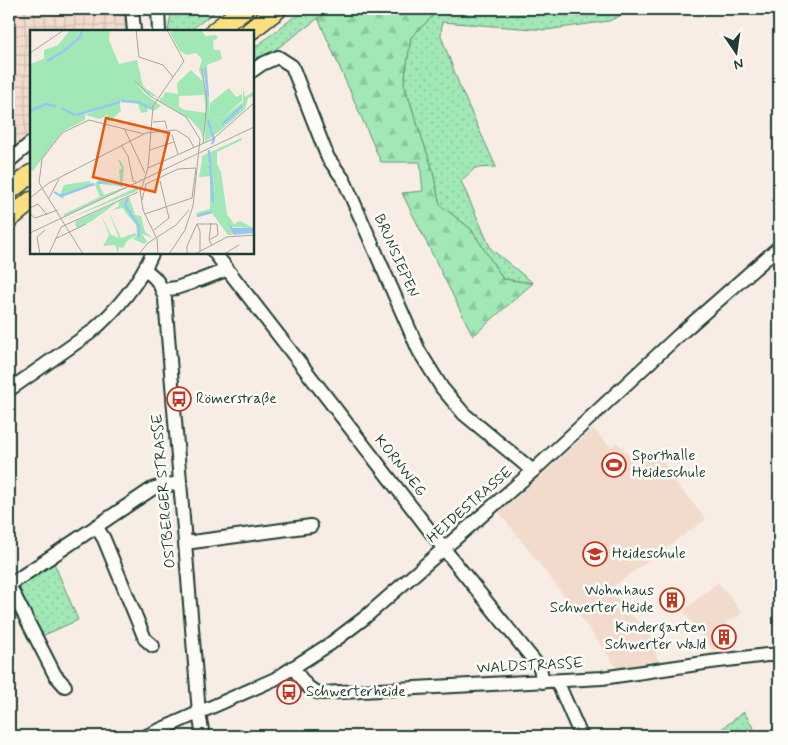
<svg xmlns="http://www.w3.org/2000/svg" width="788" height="745" font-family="Mynerve,sans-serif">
	<defs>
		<pattern id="industrial-grid" width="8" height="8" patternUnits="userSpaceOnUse" patternTransform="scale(1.25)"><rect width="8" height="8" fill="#f2dbcd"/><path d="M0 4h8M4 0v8" fill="none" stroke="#cfbdb1"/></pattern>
		<pattern id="grass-dots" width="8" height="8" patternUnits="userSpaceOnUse" patternTransform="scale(1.25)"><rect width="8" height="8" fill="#a1e8b6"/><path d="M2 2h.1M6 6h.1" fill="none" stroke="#8ac89d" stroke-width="1.8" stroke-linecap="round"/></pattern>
		<pattern id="forest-firs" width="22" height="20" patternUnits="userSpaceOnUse" patternTransform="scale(1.25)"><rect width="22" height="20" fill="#a1e8b6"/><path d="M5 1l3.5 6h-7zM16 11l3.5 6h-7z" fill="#8ac89d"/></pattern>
	</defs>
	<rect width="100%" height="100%" fill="#f8ede4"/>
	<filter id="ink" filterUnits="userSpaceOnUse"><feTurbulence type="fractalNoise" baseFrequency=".02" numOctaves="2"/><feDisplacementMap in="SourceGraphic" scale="10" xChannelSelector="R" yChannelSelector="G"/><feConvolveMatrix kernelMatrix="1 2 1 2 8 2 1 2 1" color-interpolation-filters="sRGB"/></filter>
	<g filter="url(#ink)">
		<path fill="#f2dbcd" d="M593,429L611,447L617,442L637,465L654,451L672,473L669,475L706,519L610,589L651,637L659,664L618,669L575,610L499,512Z
			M718,582L742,612L738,617L725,622L732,642L713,650L683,611Z"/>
		<path fill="url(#industrial-grid)" d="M9,9H126L130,31H31V139L9,156Z"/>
		<path fill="url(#grass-dots)" stroke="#609275" d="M172,9H219L189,31H168Z
			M304,9H331L253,66V49Z
			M433,9H634L609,21L546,30L442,22L441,36L460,87L496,167L475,168L461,181L491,249L533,283L503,279L471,229L440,205L432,168L404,84L411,37L433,16Z
			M54,563L78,620L42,636C35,623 18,599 21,585Z
			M744,712L758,736H712Z"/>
		<path fill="url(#forest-firs)" stroke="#609275" d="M331,9H433V16L411,37L404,84L432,168L440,205L471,229L503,279L533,283L473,336L402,193L423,191L420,162H381L318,18Z"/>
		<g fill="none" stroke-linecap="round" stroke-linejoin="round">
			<g stroke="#1f3d34" stroke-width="16">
				<path id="minor" d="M132,9L134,31
					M158,9L159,31
					M252,71L262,64L278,57L292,66L328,158L344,180L419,351L442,388L464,414L533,471
					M9,161L31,143
					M214,252L444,549L540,668L543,682
					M145,270C157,278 161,285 165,299L199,713L203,736
					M200,280L226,270
					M162,290L176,288L194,282
					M9,390L90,333C117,310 138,285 153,252
					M96,526L104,539L145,639L153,646
					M185,543L311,526
					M9,585L152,489L162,486L180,483
					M9,585L55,675L65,686
					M293,667C301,678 308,693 323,693L602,678L711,662L767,655H779
					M557,681L581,736
					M146,736L275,679L330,644L363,619L533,471L679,335L779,247"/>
			</g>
			<g stroke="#1f3d34" stroke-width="21">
				<path id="highway" d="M215,31L244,9
					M250,31L278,9
					M9,191L31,174
					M9,219L31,201"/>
			</g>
			<use href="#minor" stroke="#fdfcf7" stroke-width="12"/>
			<use href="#highway" stroke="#fedf80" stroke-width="18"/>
		</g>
	</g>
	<defs>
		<g id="bus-ring" transform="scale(1.25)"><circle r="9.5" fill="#fdfcf7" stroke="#c8321e" stroke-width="1.5"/><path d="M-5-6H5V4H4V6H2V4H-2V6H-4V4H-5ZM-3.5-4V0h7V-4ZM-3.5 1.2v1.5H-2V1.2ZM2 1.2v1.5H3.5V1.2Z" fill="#c8321e"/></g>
		<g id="stadium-ring" transform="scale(1.25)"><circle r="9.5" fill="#fdfcf7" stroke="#c8321e" stroke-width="1.5"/><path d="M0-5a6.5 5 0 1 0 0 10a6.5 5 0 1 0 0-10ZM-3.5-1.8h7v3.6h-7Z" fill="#c8321e"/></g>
		<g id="school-ring" transform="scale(1.25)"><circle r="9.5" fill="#fdfcf7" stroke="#c8321e" stroke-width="1.5"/><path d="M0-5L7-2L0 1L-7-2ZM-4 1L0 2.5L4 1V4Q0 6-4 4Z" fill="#c8321e"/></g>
		<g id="building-ring" transform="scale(1.25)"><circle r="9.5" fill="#fdfcf7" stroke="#c8321e" stroke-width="1.5"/><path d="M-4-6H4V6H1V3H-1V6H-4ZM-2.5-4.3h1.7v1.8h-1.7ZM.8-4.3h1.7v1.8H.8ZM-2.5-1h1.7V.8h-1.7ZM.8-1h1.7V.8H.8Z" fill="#c8321e"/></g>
	</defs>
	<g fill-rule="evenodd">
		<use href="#bus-ring" x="179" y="399"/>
		<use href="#stadium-ring" x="614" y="465"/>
		<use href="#school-ring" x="595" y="554"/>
		<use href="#building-ring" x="672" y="600"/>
		<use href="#building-ring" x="724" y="637"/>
		<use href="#bus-ring" x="289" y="692"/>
	</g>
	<g text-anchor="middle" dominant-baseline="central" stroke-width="5" stroke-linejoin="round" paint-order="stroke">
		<g font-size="15" fill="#1f3d34" stroke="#fdfcf7">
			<text transform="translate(396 256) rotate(66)">BRUNSIEPEN</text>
			<text transform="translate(400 466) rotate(52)">KORNWEG</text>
			<text transform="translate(164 491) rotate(-95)">OSTBERGER STRASSE</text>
			<text transform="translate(470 505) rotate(-41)">HEIDESTRASSE</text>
			<text transform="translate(530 666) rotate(-3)">WALDSTRASSE</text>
		</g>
		<g font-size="15" fill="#1f3d34" stroke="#fdfcf7" text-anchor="start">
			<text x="196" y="399">Römerstraße</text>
			<text x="632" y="456">Sporthalle<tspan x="632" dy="17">Heideschule</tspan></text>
			<text x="612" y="554">Heideschule</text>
			<text x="654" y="591" text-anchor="end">Wohnhaus<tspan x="654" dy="17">Schwerter Heide</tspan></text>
			<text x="706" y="628" text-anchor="end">Kindergarten<tspan x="706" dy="17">Schwerter Wald</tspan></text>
			<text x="306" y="692">Schwerterheide</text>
		</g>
	</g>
	<g transform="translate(30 30)">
		<rect width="224" height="224" fill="#f8ede4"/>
		<path d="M40,0H63L45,8L33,21L14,31V20L28,15ZM145,0H171L177,8L170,22L157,25L150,21L140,3ZM161,40L174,53L176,70V83L174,65L149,66V77L155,80L143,78L132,70L135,62L148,64L147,53ZM199,58L206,67L212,64V71L192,88L180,87V73ZM89,71L91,81L79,92L77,85L70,89L55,85ZM183,124L187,141L189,163H185L183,146L169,147L172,130L176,128L181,141L178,127ZM88,130H90L94,137L93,151L88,156L69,154L74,165L113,150L33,187L34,184L70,167L65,155L59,151L65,154L68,150L77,149L90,152L89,139H92ZM112,155L107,161L36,190ZM99,167L105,184L96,183L93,178L82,180L89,176V171L62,191L48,198L45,195L46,191ZM78,180L91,208L105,203L107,205L97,211L93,218L89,217L88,224L85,215L73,216L79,205L71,185L81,205L89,208Z" fill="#a1e8b6"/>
		<path d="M51,0H80L79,10L89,34L107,30L113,56L129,68L117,64L104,51L114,63L131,76L124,81L118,77L117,82L111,83L108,74L89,71L55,84V90L32,102L3,141L0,139V34L33,21ZM186,5L188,8L183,11L184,20H190L192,29L177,35L180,87L192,88L213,72V58L215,67L224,61V66L218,68L215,79L197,95L194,93L196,96L175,112L176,54L173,39L174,53L172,54L167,52L163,43L173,51L169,40L172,29L166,23L171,20L177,6ZM132,66V70L143,78L176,83L173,109L170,100L160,89L129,71ZM211,108L212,110L187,122V134L191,142L197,184L204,194L210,191L224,198L201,197L202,205H198L182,183L168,187L166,183L180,179V146H183L185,163H189L183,124L178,127L183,141L176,128L172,130V126ZM59,151L62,155L33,165L34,169L29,167L34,155ZM96,183L111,186L115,202L123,208L112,204L117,212L114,214L103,209L107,205L106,195Z" fill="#a1e8b6"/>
		<path d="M199,194L203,198H224V203L203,205Z" fill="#98c6f3"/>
		<path fill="none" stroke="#98c6f3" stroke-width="2.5" d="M17,31L34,21L50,7L52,0M175,38L178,67M91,71L108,72L122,79M31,78L45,85M0,81L15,74L26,76M46,85L90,72M178,90L184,110L182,114M193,94L212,76M179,120L183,173M68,153L83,152L93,156M24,162L31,166L64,154M98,168L95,175L109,196V207M167,186L182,182"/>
		<path fill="none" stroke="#a1a79e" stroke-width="1" d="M106,0L109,27L133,35L143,47M0,23L34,0M172,39L177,72L173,114M105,51L120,66L156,87L170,109L163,176L155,200L139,224M123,92L135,91L137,99M94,98L115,143M32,103L12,129L9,153L53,224M32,103L59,90L114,104M142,105L148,124M91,115L98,126L103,151L106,152M120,120L144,112M118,138L183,109L224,73M111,160L118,138L123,76L154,31L137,0M111,164L110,160L113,180L126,207M0,168L19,153L116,103L146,100L159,108L164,118M19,168L29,149M112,170L116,154L148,139L166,138L162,168L115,184M0,178L8,174L17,185M0,184L5,188L28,180M181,193L179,210L182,216M167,194L170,201V221M124,200L139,188L130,151M0,203L224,97M127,208L128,224M25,209L56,194M10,224L7,207L15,200M19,224L31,197L108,162M109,224L118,213L146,195L159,180M157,224V216L167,194H187L188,205L179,210M165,224L197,207L224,205M194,224L209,215"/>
		<path fill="#e8590c" fill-opacity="0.15" stroke="#e8590c" stroke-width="2.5" d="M76,88L139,103L125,162L63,147Z"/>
		<rect width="224" height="224" fill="none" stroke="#1f3d34" stroke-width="2.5"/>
	</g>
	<rect width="788" height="745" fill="none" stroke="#fdfcf7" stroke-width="30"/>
	<rect x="15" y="15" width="758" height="715" fill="none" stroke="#1f3d34" stroke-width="2" filter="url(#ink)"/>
	<g transform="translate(736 52) rotate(167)" stroke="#fdfcf7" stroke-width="4" paint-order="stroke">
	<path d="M0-4L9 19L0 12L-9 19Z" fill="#1f3d34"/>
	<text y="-8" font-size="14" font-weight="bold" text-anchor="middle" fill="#1f3d34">N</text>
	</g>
</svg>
